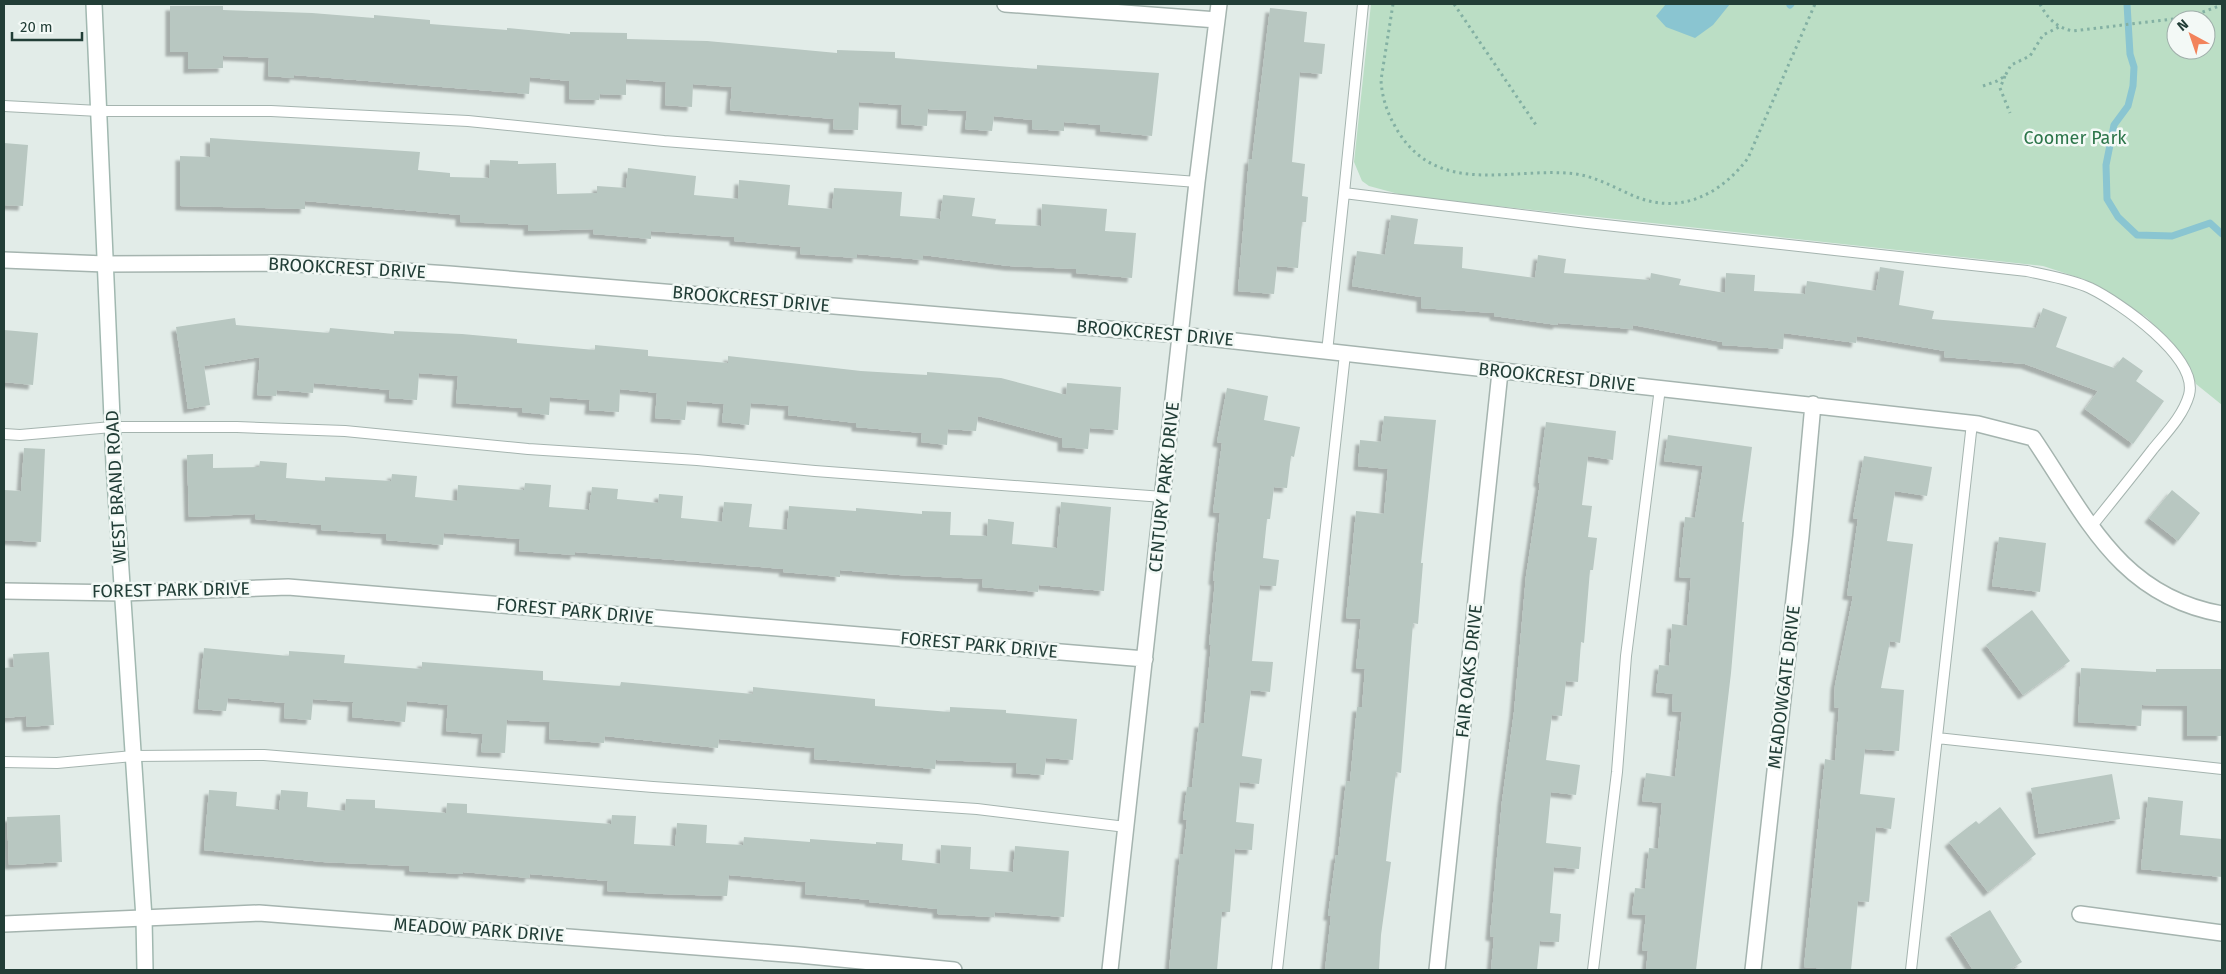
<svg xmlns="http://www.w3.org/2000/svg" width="2226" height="974" font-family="'Fira Sans',sans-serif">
	<defs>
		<filter id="shadow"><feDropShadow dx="-4.5" dy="4.5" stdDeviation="1" flood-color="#0004"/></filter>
	</defs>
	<rect width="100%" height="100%" fill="#e2ece8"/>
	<path fill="#bbdec5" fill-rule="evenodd" d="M1371,4H2222V405L2196,384L2186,360L2171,341L2146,317L2099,287L2083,279L2043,266L1406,196L1369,186L1362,181L1354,162ZM2176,20H2206V50H2176Z"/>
	<path fill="#8ac5d1" d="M1666,4H1730L1713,25L1695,38L1666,27L1656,16Z"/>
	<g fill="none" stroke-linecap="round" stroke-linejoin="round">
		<path stroke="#8ac5d1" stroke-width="7" d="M2127,4L2130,54L2134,67L2133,86L2128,106L2114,125L2106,165L2107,199L2118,217L2137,235L2172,236L2210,223L2222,234
			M1790,5L1791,4"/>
	</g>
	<path fill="#b8c7c1" filter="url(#shadow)" d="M170,6H223V10L312,13L374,18V15L430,20V24L507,30V28L570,34V32L627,33V39L707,41L837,53V50L895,52V58L1037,69V65L1159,73L1152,136L1100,131V125L1064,122V131L1032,129V120L994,116L992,131L965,129L967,111L928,109L927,126L901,124L902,105L859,102L858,130L833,129L834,119L730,110L732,87L693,84L692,107L665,105L666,82L626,79V95L600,94L599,100L569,99V81L530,77L529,94L294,75V78L268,76L269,58L223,56V68L188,69V52H170Z
		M1270,8L1307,12L1304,42L1325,44L1322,74L1300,72L1292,162L1305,164L1302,196L1308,197L1306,222H1302L1298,268L1277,266L1274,294L1238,291L1249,159H1252Z
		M210,138L420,152L418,170L450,173V177L489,178L490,160L518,161V164L556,163L557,194L597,193V186L626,188L628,168L696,176L694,195L738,199L739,180L790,185L788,205L832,209L834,188L902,192L900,216L940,219L943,195L975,198L972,216L996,219L995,224L1041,226L1042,204L1107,209L1105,231L1136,233L1132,278L1076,273V269L1009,266L923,255V260L857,254V258L800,254L801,247L734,241V237L651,231V239L593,234L594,229L528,231V225L460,222V215L305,201V209L180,206V156L210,157Z
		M4,143L28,145L23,206L4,205Z
		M1391,215L1418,219L1414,244L1463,247L1462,268L1535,278L1538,255L1566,259L1564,273L1650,280L1651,273L1681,279L1679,285L1725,293L1726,273L1755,275L1754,291L1805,294L1807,281L1876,291L1880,267L1904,271L1899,305L1934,311L1932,319L2036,328L2043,308L2067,317L2056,347L2114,368L2123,357L2143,371L2136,381L2164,401L2133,444L2085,409L2098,391L2025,364L1944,357L1945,351L1857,336L1856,343L1784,333L1783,349L1722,345V342L1633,325L1632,329L1558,323L1557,325L1494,316V313L1421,308V297L1352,286L1357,251L1385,255Z
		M235,318L236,325L329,333L330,328L394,334V331L462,334L517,339V343L595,350V345L648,350V356L728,363V356L861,371L927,375V372L1001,378L1066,395L1067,383L1121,387L1118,430L1090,428L1088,449L1062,447V438L978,416L976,431L948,429L947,445L921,442L922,433L856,427V423L788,415L789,406L751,403L749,425L722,422L724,404L687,401L685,420L655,418L657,393L620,389L619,412L589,410L590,400L550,397L549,415L522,412V408L456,403L458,376L419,373L417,400L389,398L390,390L314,383L313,393L277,390L276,396L257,395L260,357L204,366L210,405L188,409L176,327Z
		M4,330L38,333L33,385L4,382Z
		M1227,388L1268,396L1264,420L1300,427L1294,457L1291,456L1287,488L1274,487L1270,519H1267L1263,558L1279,560L1276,586L1260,585L1252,661L1273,662L1270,692L1251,690L1242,756L1262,759L1259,784L1240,782L1236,822L1254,824L1252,850L1235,849L1230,912H1222L1217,970H1169L1180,854L1183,855L1187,820L1183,819L1187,787H1192L1199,723H1204L1211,645H1209L1215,581L1213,580L1220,513L1213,512L1222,443L1217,442Z
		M1384,416L1436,420L1421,563H1423L1418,624L1413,623L1401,773L1396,772L1386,861L1391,862L1381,935L1379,970H1325L1331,916H1328L1336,855H1338L1346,781L1350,782L1357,707H1362L1365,669L1356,668L1361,619L1346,618L1356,511L1384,514L1388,469L1358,466L1360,440L1381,442Z
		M1546,422L1616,431L1613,460L1588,456L1582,505L1592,506L1588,537L1597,538L1593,570H1590L1584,643L1581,642L1578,682L1566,681L1562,716L1552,715L1546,760L1580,765L1576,795L1551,792L1546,843L1581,847L1579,869L1554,867L1550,913L1561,914L1559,942L1540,941L1537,970H1491L1494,937L1490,936L1502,801L1514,712L1526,576L1540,483L1538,482Z
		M1668,435L1752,447L1742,522H1744L1731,673L1696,970H1646L1648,951L1642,950L1646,915L1632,914L1635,888L1645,889L1649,848L1658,849L1662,803L1642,801L1646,773L1675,777L1682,712L1672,711L1673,694L1656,692L1659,665L1669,666L1672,624L1687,626L1691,578L1679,577L1685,517L1695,518L1703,466L1664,461Z
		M24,448L45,449L41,542L4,540V490L21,491Z
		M213,454V468L259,467L260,461L287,463L286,478L325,481V477L391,481L392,474L417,476L415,497L457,501L458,485L524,490L525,483L551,485L549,507L589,510L592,487L618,489L617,499L658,503L659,494L683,496L681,518L722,522L724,502L752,504L749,527L787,530L789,506L856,511V508L922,514V511L951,512L950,535L987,536L988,519L1014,522L1012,544L1057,548L1061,502L1111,507L1104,591L1039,585L1038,592L982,587L983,579L899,575L840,570V577L783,572L784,569L575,552V555L519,551L520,539L444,533L443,545L386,540V534L321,530V525L255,519V514L189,517L187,455Z
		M1864,456L1932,467L1927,496L1895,491L1887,541L1913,544L1900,643L1890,641L1881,688L1904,690L1899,751L1865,749L1860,794L1895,798L1891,829L1876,827L1869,902L1858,901L1851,970H1839L1804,967L1825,759L1835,761L1839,708L1834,707L1835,685L1853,596L1847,595L1858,519L1853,518Z
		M2172,490L2200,513L2178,541L2149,518Z
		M1999,537L2046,543L2040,592L1992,586Z
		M2032,610L2070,661L2023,695L1986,645Z
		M204,648L289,656V651L345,655L344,663L422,669V662L543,671V680L620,686L621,682L753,694V687L875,699V706L950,712V707L1006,710V713L1077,719L1073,760L1046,758L1044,775L1016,773L1017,763L936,760L935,769L814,759L815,748L719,739L718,748L605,736L604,743L549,739L550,722L507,720L505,753L481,752L483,734L446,731L448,705L407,701L405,722L352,717L353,702L313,699L311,720L284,718L285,703L228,698L226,711L198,709Z
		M49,652L54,725L27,727L26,716L4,718V668L14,667L13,654Z
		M2081,668L2156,672V669H2222V736H2187V706L2142,705L2141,726L2078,722Z
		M2112,774L2120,819L2039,834L2031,788Z
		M209,790L237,792L236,806L279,810L281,790L308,792L307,807L345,811L346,799L375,800V808L446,813L447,803L467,804V813L611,824L612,815L636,816L634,844L675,846L677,823L707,825L706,843L743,845L744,837L810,842V839L876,844V842L903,844L902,860L940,864L941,845L971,847L970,869L1013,872L1015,846L1069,851L1064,917L995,912L994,917L937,914V909L869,902L870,900L805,894L806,882L729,875L727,896L662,894L607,891L608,881L530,874L529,878L463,872V874L409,871V866L323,862L204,850Z
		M2148,797L2183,801L2180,835L2222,839V877L2141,869Z
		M2000,807L2036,854L1988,892L1949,842L1976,821L1979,824Z
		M60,815L62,862L9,865L7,817Z
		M1990,910L2022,962L2009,970H1973L1950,934Z"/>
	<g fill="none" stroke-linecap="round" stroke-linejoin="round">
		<g stroke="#a5b4af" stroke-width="12">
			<path id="lane" d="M4,106L99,111H271L468,121L664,141L1197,182
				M1344,193L1363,4
				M1327,352L1344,193L1587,223L2027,271C2049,276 2070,279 2090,288C2119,302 2199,357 2189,395C2183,416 2166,433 2153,449C2133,475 2112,501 2091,527
				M4,434L20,435L112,427H237L345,431L528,449L697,460L815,471L1163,497
				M1937,738L2222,769
				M4,762L57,763L133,756L264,755L653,787L977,809L1126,827
				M1277,970L1345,354
				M1593,970L1617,772L1626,656L1660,388
				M1911,970L1972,423"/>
		</g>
		<g stroke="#a5b4af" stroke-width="18">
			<path id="street" d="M1005,4L1217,20
				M4,260L105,264L283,263L449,274L1181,335L1978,424L2033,438C2086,516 2119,596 2222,614
				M4,591L123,593L288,587L1145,659
				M2080,914L2222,933
				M4,924L259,913L799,955L954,970
				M1110,970L1197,182L1219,4
				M1437,970L1500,372
				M1753,970L1801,536L1813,404"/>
		</g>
		<g stroke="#a1b8b0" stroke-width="18">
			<path id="secondary" d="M94,4L114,464L144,918L145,970"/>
		</g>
		<path stroke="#83b0a3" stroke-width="3" stroke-dasharray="2.5 4" stroke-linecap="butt" d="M1393,4L1381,80C1382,100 1389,117 1399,133C1441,198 1515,166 1576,174C1598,177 1618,190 1639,198C1683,214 1722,193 1748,158L1815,4
			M1454,4L1536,125
			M2040,4C2047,18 2057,28 2073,31L2189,17L2222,5
			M2005,76L2000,88L2010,113
			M1983,86L1997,81L2005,76L2011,65L2030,56L2043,35L2059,27"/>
		<use href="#lane" stroke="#fff" stroke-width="10"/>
		<use href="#street" stroke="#fff" stroke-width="15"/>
		<use href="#secondary" stroke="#fff" stroke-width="15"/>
	</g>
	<g text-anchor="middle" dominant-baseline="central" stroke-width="5" stroke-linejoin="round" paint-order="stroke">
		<g font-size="18" fill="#2c754a" stroke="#f3f9f6">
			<text x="2075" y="138">Coomer Park</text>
		</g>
		<g font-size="18" fill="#223e37" stroke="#f3f9f6">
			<text transform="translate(347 268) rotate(3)">BROOKCREST DRIVE</text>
			<text transform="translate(751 299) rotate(5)">BROOKCREST DRIVE</text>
			<text transform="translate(1155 333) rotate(5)">BROOKCREST DRIVE</text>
			<text transform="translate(1557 377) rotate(6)">BROOKCREST DRIVE</text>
			<text transform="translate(116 487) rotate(-93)">WEST BRAND ROAD</text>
			<text transform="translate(1164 487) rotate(-84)">CENTURY PARK DRIVE</text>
			<text transform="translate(171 590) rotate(-1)">FOREST PARK DRIVE</text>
			<text transform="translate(575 611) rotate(5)">FOREST PARK DRIVE</text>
			<text transform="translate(979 645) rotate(5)">FOREST PARK DRIVE</text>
			<text transform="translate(1469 671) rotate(-84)">FAIR OAKS DRIVE</text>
			<text transform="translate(1784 687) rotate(-83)">MEADOWGATE DRIVE</text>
			<text transform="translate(479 930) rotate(4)">MEADOW PARK DRIVE</text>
		</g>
	</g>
	<rect width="2226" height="974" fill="none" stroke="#223e37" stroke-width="10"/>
	<g transform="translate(2191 35) rotate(320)"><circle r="24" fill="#f3f9f6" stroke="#9faeaa"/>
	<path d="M0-4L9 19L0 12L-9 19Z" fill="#f2835b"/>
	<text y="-8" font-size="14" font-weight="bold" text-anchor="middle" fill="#223e37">N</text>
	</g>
	<path d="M12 32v8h70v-8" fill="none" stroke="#223e37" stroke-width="2.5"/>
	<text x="20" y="32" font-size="15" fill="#223e37" stroke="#f3f9f6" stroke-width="4" paint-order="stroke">20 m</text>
</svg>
